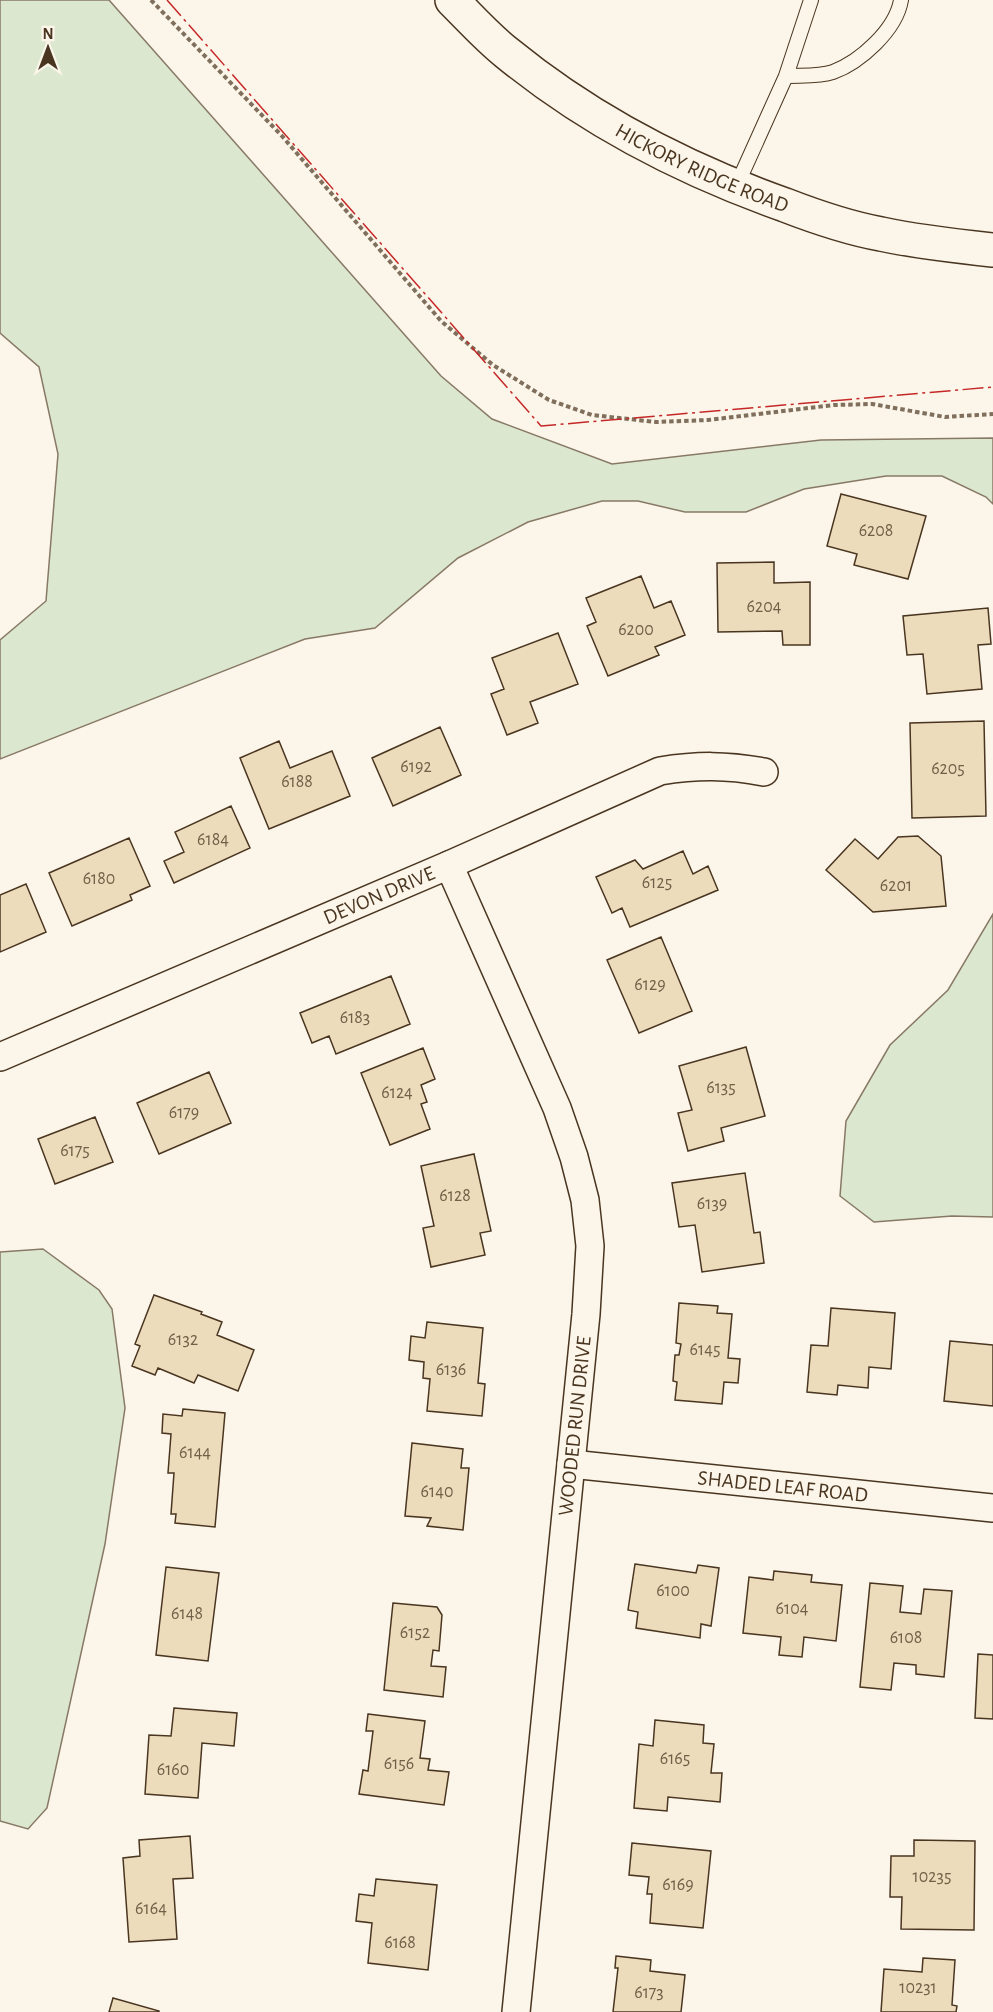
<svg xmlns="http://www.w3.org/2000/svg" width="993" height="2012" font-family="'Alegreya Sans',sans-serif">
	<rect width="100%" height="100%" fill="#fbf6e9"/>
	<path fill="#dce7d0" stroke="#887966" stroke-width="1.5" d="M0,0H109L441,376L492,419L612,464L821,440L993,438V504L986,497L942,476H886L804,489L746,512H685L638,501H602L528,522L458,558L375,628L305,639L0,759V640L46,601L58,454L39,367L0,333Z
		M993,914V1217L952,1216L874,1222L840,1196L846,1121L890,1045L948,990Z
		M43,1249L99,1290L112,1309L125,1408L105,1544L47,1808L28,1829L0,1821V1252Z"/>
	<path fill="#ecdcbc" stroke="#4a3520" stroke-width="1.5" d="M841,494L926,516L908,579L854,565L857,554L827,546Z
		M774,562V583L810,582V645H783L782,631L718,632L717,563Z
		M641,576L654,608L671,601L685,635L655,647L659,655L608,676L587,626L596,622L586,598Z
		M988,608L991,644L978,645L982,689L927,694L923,654L907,655L903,616Z
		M558,633L578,684L530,702L538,723L507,735L491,694L504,689L492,658Z
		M984,721L986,816L912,818L910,723Z
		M440,727L461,775L393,806L372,758Z
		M279,741L290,768L332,751L350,796L269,829L240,758Z
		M231,806L250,848L174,883L164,861L184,852L175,832Z
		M918,836L941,856L946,906L873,912L826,870L855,839L878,859L898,837Z
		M129,838L150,886L130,895L132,900L72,926L49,873Z
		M683,851L693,874L708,866L718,890L630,927L622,908L612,913L596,877L635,860L643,869Z
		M26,884L46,932L0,952V895Z
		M661,937L692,1011L639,1033L607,960Z
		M391,976L410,1024L336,1054L329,1036L312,1043L300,1013Z
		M746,1047L765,1116L721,1128L724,1141L688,1151L678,1113L692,1110L679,1066Z
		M423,1048L435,1079L421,1085L427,1102L421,1104L430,1129L390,1145L361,1073Z
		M209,1072L231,1123L159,1154L137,1103Z
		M95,1117L113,1162L55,1184L38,1139Z
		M474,1154L491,1231L480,1233L485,1255L431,1267L423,1228L434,1226L421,1166Z
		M745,1173L754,1233L760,1232L764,1263L702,1272L695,1225L679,1227L672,1183Z
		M154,1295L202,1312L201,1314L222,1322L217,1335L254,1350L238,1391L198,1375L194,1383L158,1368L155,1375L132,1366L140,1346L135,1344Z
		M679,1303L718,1306L717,1313L732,1314L728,1358L740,1359L738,1383L724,1382L722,1404L675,1400L677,1382L673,1381L675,1355H679L681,1344L676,1343Z
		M831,1308L895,1313L891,1369L869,1367L868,1388L838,1385L837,1395L807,1392L811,1345L828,1346Z
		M427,1322L483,1328L478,1383L485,1384L482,1416L427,1411L430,1379L423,1378L424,1362L409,1360L411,1336L425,1338Z
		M950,1341L993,1345V1406L944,1401Z
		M183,1409L225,1413L215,1527L175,1523L176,1514H171L174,1473H168L171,1434L162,1433L163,1414L182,1416Z
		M412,1443L463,1449L461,1468H469L463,1530L427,1526L431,1518L405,1516Z
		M635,1564L696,1573L698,1565L719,1568L711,1626L701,1624L700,1638L636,1628L638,1612L628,1610Z
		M166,1567L219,1573L208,1661L156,1655Z
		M774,1571L812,1575L811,1582L842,1585L836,1641L804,1637L802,1657L779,1655L781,1637L743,1633L749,1577L773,1580Z
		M870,1583L903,1586L900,1612L921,1614L924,1589L952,1591L944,1677L916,1674V1665L894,1663L891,1690L860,1687Z
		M393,1603L437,1607L442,1615L439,1651L433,1650L431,1666L446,1667L443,1697L384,1690Z
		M978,1654L993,1655V1719L975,1718Z
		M174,1708L237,1713L234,1746L202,1743L198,1798L145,1794L149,1735L171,1736Z
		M368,1714L425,1721L420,1758L430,1759L428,1770L449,1772L444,1805L359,1794L363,1770L368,1771L373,1731H366Z
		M655,1720L704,1725L703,1743L714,1744L711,1773H722L720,1802L668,1797L667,1811L634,1808L639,1744L653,1746Z
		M190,1836L193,1878L173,1879L177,1939L129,1942L123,1858L140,1856L139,1840Z
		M914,1840L975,1841L974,1930L901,1929L902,1897H890L891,1856H914Z
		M632,1843L711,1851L703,1928L650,1923L652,1894H647L649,1877L629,1875Z
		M376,1879L437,1885L428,1970L368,1963L372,1923L356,1921L359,1894L374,1896Z
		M616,1956L651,1960L650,1971L685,1975L681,2012H613L618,1968H615Z
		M923,1958L955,1960L952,2005L957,2006L956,2012H881L884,1969L922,1972Z
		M113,1998L159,2011V2012H109Z"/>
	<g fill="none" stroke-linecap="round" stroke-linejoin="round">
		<g stroke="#4a3520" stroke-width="16">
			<path id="service" d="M786,76C800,75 819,77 833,72C860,62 896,30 901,0
				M736,187L786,76L811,0"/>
		</g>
		<g stroke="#4a3520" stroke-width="30">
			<g id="minor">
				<path d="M449,865L557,1108L574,1157L585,1200L590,1246L586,1314L516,2012"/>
				<path id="s1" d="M0,1057L449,865L660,771C698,765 726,765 764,772"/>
				<path id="s2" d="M571,1464L993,1508"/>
			</g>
		</g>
		<g stroke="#4a3520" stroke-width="36">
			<g id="tertiary">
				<path id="s3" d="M452,0C470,18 488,38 507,53C589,120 686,170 785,205C816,217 848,228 881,234C918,242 955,246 993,250"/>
			</g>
		</g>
		<path stroke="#7f6f5c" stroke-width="4" stroke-dasharray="4.5 3" stroke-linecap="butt" d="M151,0L282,136L441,321L493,365L549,400L592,415L656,422L708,420L834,405L872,404L945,417L993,414"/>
		<use href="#service" stroke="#fbf6e9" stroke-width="14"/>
		<use href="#minor" stroke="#fbf6e9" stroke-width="27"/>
		<use href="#tertiary" stroke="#fbf6e9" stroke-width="33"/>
		<path stroke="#c62828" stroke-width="1.5" stroke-dasharray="21 4.5 3 4.5" stroke-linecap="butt" d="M167,0L541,426L993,387"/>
	</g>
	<g text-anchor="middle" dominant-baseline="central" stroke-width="4.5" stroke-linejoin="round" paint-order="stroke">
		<g font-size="18" fill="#725f47">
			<text x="876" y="531">6208</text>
			<text x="764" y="607">6204</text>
			<text x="636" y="630">6200</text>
			<text x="416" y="767">6192</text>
			<text x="948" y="769">6205</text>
			<text x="297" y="782">6188</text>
			<text x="213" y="840">6184</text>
			<text x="99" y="879">6180</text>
			<text x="657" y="883">6125</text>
			<text x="896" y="886">6201</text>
			<text x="650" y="985">6129</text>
			<text x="355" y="1018">6183</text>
			<text x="721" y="1088">6135</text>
			<text x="397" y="1093">6124</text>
			<text x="184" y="1113">6179</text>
			<text x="75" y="1151">6175</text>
			<text x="455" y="1196">6128</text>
			<text x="712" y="1204">6139</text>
			<text x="183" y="1340">6132</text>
			<text x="705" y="1350">6145</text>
			<text x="451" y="1370">6136</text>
			<text x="195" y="1453">6144</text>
			<text x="437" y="1492">6140</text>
			<text x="673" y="1591">6100</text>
			<text x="792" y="1609">6104</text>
			<text x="187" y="1614">6148</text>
			<text x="415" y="1633">6152</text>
			<text x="906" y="1638">6108</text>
			<text x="675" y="1759">6165</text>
			<text x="399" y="1764">6156</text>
			<text x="173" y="1770">6160</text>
			<text x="932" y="1877">10235</text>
			<text x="678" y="1885">6169</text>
			<text x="151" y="1909">6164</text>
			<text x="400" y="1943">6168</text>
			<text x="918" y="1988">10231</text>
			<text x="649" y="1993">6173</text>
		</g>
		<g font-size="21" fill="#4a3520" stroke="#fbf6e9">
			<text stroke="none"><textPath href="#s3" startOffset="304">HICKORY RIDGE ROAD</textPath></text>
			<text stroke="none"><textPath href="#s1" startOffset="412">DEVON DRIVE</textPath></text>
			<text transform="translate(575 1426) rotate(-84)">WOODED RUN DRIVE</text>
			<text stroke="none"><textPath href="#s2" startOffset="213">SHADED LEAF ROAD</textPath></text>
		</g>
	</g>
	<g transform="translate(48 48)" stroke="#fbf6e9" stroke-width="4.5" paint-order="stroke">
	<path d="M0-4.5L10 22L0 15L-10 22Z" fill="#4a3520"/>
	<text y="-9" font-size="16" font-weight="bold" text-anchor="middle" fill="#4a3520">N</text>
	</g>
</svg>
